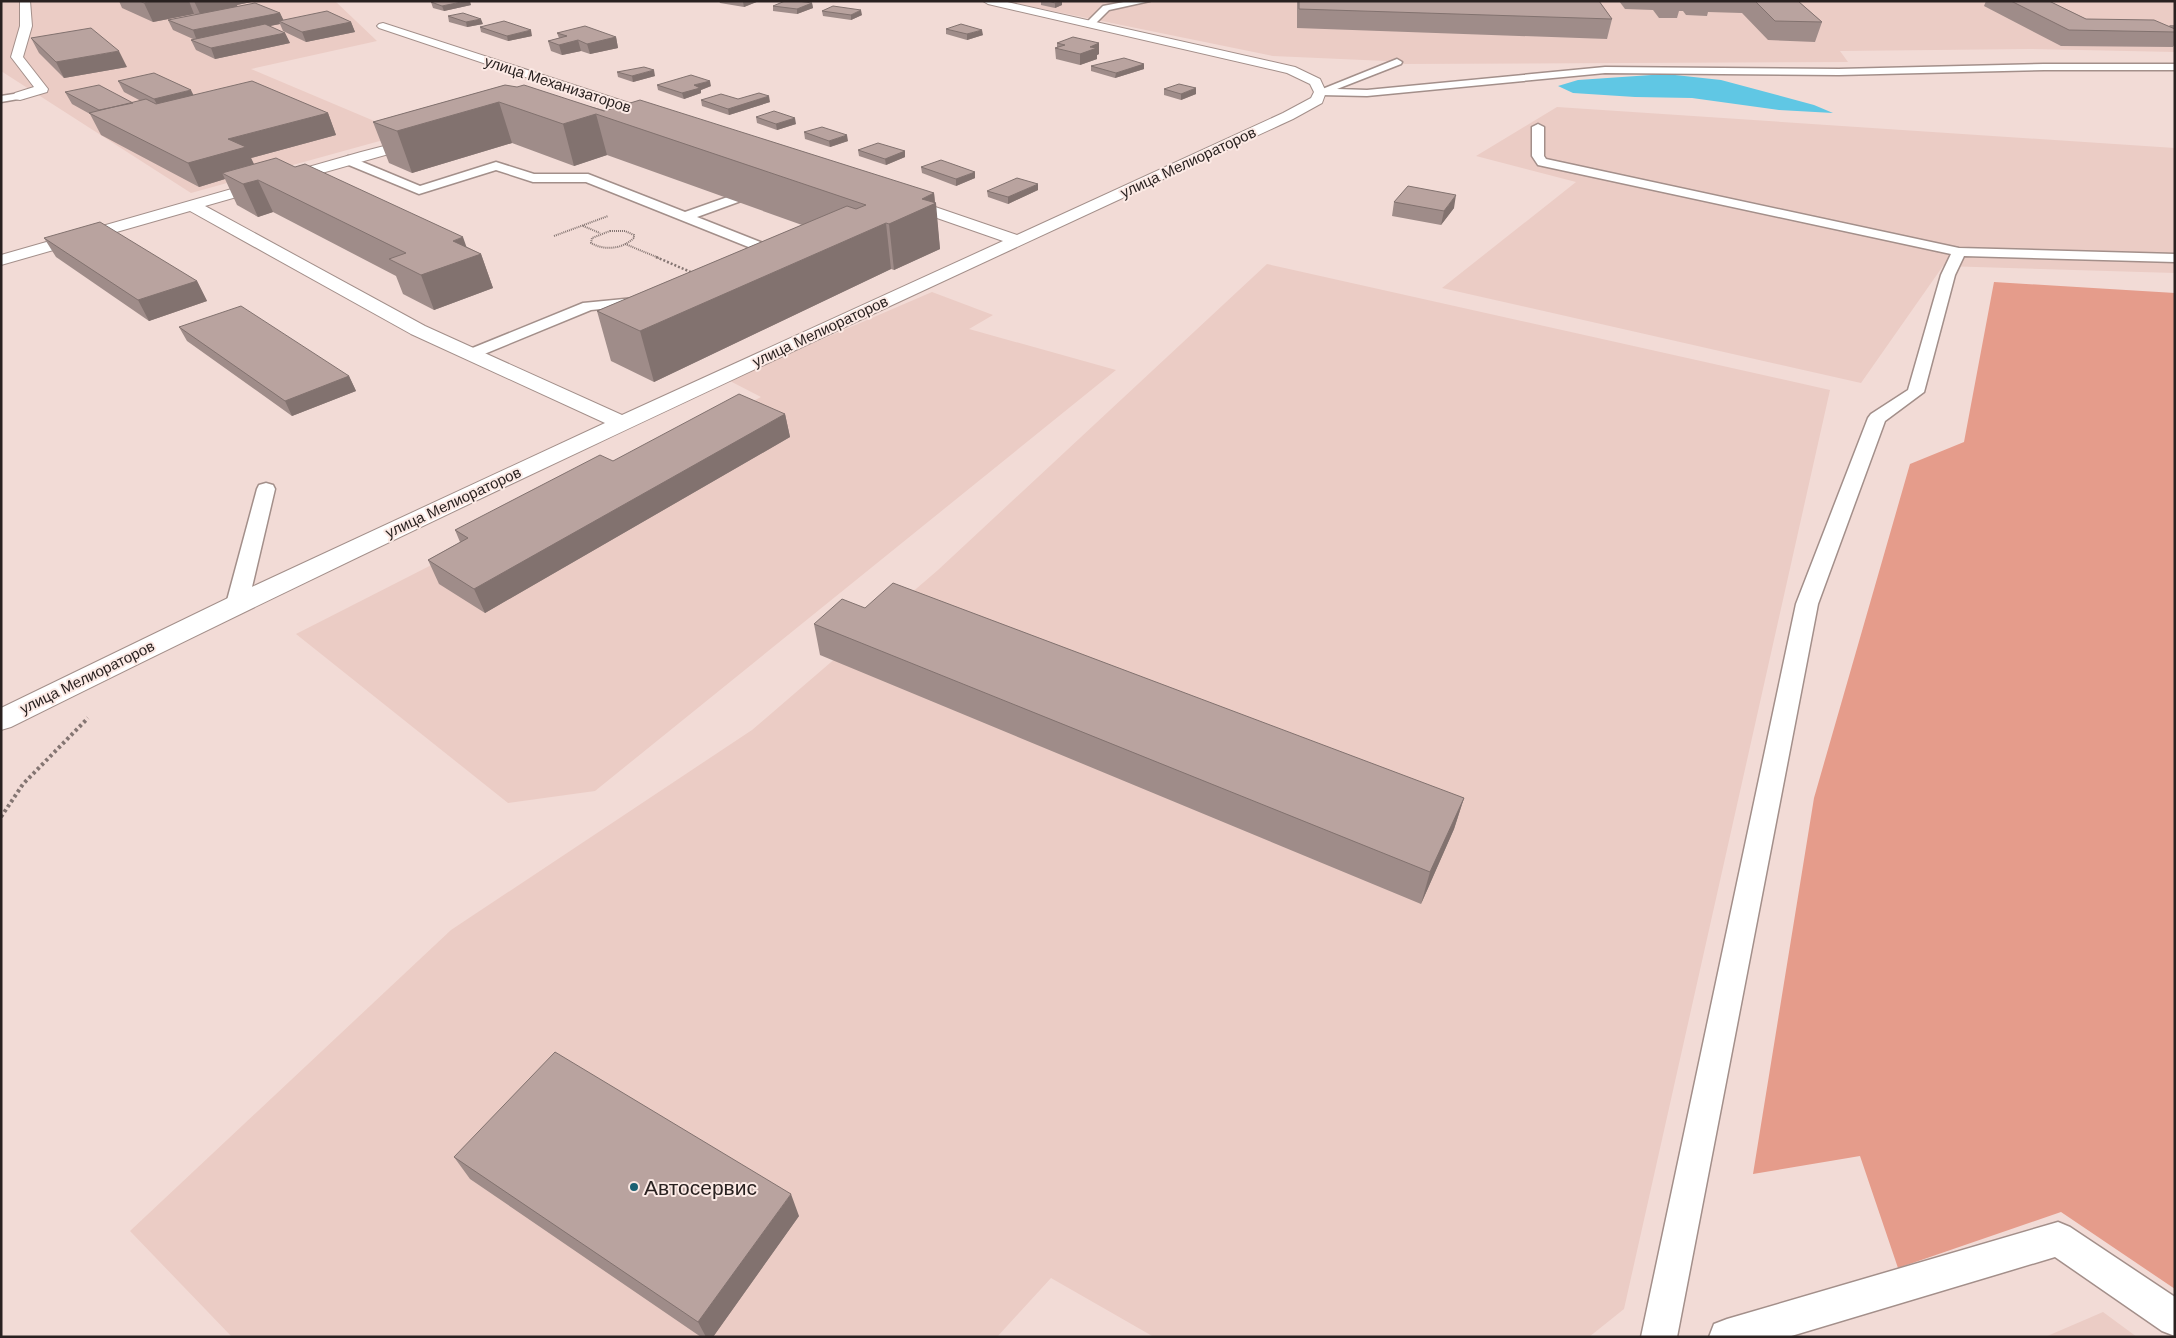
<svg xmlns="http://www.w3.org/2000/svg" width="2176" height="1338" font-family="Helvetica,sans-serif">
	<rect width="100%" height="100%" fill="#f2dbd6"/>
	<path fill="#ebccc5" d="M1,1H335L377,41L251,69L405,134L191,193L1,71Z
		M1004,1H2175V52L2028,49L1840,51L1848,62L1400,64L1386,61L1273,56Z
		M1557,107L2175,148V273L1943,266L1861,383L1442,288L1576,182L1476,156Z
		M1267,264L1830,390L1624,1309L1589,1337H1154L1051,1278L997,1337H232L130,1231L451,930L752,730L938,570Z
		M932,292L993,315L969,329L1116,370L595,791L508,803L296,634L761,397L728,380Z
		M2103,1312L2137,1337H2045Z"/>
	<path fill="#e59c8b" d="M1994,282L2175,293V1289L2061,1212L1898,1268L1860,1156L1753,1174L1814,798L1910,464L1964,442Z"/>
	<path fill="#60c7e4" d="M1666,74L1721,80L1814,105L1833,113L1779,110L1692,98L1635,97L1573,93L1558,86L1578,80Z"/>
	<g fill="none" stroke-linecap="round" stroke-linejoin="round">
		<g stroke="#a38f8a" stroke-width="3">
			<path id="service" d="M1129,1H1150L1109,10L1093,26H1087L1085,24L1103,6Z
				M1397,59L1402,62L1401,64L1337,89L1367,90L1605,67L1839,69L2044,64H2175V70H2044L1839,75L1605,73L1367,96L1320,95L1315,92Z
				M20,93L25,96L24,98L1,102V96Z
				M1538,124L1544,127V156L1546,159L1959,248L2175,254V262L1964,256L1955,275L1924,392L1885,421L1818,604L1677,1337H1641L1796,604L1868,418L1871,414L1908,390L1941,275L1951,254L1538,165L1532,156V127Z
				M348,156L420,186L496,162L534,174H588L685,212L759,186L763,187L765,190L763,193L697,217L773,247L775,250C769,257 756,261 748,259L746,256L756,250L586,182H533L496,170L419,194L344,163L342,160Z
				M645,297L650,298L652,301L650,304L591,310L477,357H465L463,354L465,351L583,303Z
				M266,483L273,485L275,489L248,604L244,609L237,611L230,609L226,604L257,489L259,485Z
				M2058,1222L2070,1227L2175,1297V1336L2162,1331L2055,1257L1788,1337H1709L1714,1324L1727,1319Z"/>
		</g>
		<g stroke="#a38f8a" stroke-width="2">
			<path id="minor" d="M20,1H30L32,26L23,57L48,89L47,92L20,100L15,99L13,96L15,93L34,87L11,57L20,26Z
				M983,1H1003L1295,67L1320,79L1326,92L1322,103L1293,119C864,318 434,516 11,727L1,730V708L228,598L605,423L411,334L190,211L1,265V255L361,152L419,137L424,138L426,141L424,144L205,206L425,326L622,415L1003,241L894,203L892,200L894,197H906L1017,235L1283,113L1311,98L1314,92L1310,84L1287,73L988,4Z
				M383,23L663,114L665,117L658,121L653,120L379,28L377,26L379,24Z"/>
		</g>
		<path stroke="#847572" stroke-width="2" stroke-dasharray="1 1" stroke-linecap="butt" d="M583,226L600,233
			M610,231H625L634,235V238C622,249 605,251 591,243L592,238Z
			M554,236L608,216
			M625,244L659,258"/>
		<path stroke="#847572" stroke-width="2.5" stroke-dasharray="2 2" stroke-linecap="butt" d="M656,257L693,273"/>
		<path stroke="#847572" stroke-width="4" stroke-dasharray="3 3" stroke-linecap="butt" d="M1,817L23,784L88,718"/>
		<use href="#service" fill="#fff" fill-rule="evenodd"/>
		<use href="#minor" fill="#fff" fill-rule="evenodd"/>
	</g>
	<path fill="#9f8c89" d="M119,1H256L237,5V6L280,13L283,20L351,22L355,32L306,42L283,31L280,24L269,26L285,33L290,43L215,59L196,50L191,40L193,39L173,30L168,20L196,14H194L153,22L122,8Z
		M719,1H759L744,7L720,3Z
		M1041,1H1062V5L1055,8L1041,5Z
		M1297,1H1599L1612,19L1607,39L1297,28Z
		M1619,1H1798L1822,22L1815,42L1768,40L1742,13L1708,12L1707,16L1686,15L1683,11H1679L1677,18H1659L1653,10L1625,9Z
		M1986,1H2049L2086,19L2169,26L2170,25H2175V44L2173,47L2061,46L1984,6Z
		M431,2L471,5L444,11L433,8Z
		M812,3L813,8L797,14L773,11V6Z
		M822,11L862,15L851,20L823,16Z
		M448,16L483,24L467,27L449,22Z
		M480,27L532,36L508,41L481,32Z
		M946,29L983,35L967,40L946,34Z
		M557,33L616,37L618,48L590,54L581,51L562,55L551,51L548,41L559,38Z
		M31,38L127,67L64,78L39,53Z
		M1057,43H1099V54L1097,55V59L1080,65L1056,59L1055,48H1057Z
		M1144,64V69L1115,78L1091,71V66Z
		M617,72L655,76L633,82L618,77Z
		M118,81L193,95L328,113L336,135L251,158L254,164L467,247L481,254L493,288L434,310L403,294L396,276L273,212L258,217L237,205L225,179L199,187L101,135L90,114L72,104L65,92L133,103L141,101L124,92Z
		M505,85L934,193L940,249L894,270L891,269L654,382L611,361L597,311L802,225L607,155L574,166L512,143L412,173L389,163L373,122Z
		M657,85L711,86L701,90V93L684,99L658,90Z
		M1164,89L1196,94L1181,100L1164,95Z
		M738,99L770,102L729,115L702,106L701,100Z
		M756,117L796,124L777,130L757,123Z
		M804,132L848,141L830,147L805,139Z
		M858,150L905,151V157L886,165L859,156Z
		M921,167L975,178L956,186L922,173Z
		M1038,190L1008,204L988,197L987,191Z
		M1394,202L1454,208L1441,225L1392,216Z
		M44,238L197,281L207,301L149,321L56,257Z
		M179,327L349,376L356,391L292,416L187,341Z
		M785,414L790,437L485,613L439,584L428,560L460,542L455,530L613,461Z
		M865,608L1464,798L1454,829L1421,904L820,655L814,624Z
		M454,1157L799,1216L713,1337H701L470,1179Z"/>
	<path fill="#82726f" d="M153,1H189L194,14L153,22L144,3Z
		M194,1H256L237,5L239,9L201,16Z
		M466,1H470L471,5L444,11L442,6Z
		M744,1H759L744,7L743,2Z
		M1059,1H1062V5L1055,8V3Z
		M812,3L813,8L797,14V9Z
		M861,10L862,15L851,20V15Z
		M280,13L285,23L279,21L280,24L197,41L193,30Z
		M481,19L483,24L467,27L466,22Z
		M351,22L355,32L306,42L302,32Z
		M531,30L532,36L508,41L507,36Z
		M982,30L983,35L967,40V34Z
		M285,33L290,43L215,59L211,48Z
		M616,37L618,48L590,54L587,44Z
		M578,40L581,51L562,55L559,45Z
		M1099,43V54L1097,55V59L1080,65V54L1090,47Z
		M119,51L127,67L64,78L56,62Z
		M1144,64V69L1115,78L1116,73Z
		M654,70L655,76L633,82L632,76Z
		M710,81L711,86L701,90V93L684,99L682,93L694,85Z
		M1196,88V94L1181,100V94Z
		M191,90L197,102L160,110L154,99Z
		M769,96L770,102L729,115L728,109Z
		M499,102L512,143L412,173L397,131Z
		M328,113L336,135L251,158L257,171L222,173L225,179L199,187L188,163L228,139Z
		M596,114L607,155L574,166L563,124Z
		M795,118L796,124L777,130L776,124Z
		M847,135L848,141L830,147L829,141Z
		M905,151V157L886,165L885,159Z
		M975,172V178L956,186V179Z
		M258,180L273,212L258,217L243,184Z
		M1038,184V190L1008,204V197Z
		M934,193L935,203H936L940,249L894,270L889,224L922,199Z
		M1456,195L1454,208L1441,225L1444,211Z
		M886,223L891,269L654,382L640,331Z
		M463,237L470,257L481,254L493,288L434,310L421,275L453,241Z
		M197,281L207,301L149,321L138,300Z
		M349,376L356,391L292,416L285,401Z
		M785,414L790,437L485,613L474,589Z
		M1464,798L1454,829L1421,904L1430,872Z
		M791,1194L799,1216L713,1337H706L698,1322Z"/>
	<path fill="#b9a39f" stroke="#82726f" d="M140,1H153L144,3Z
		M437,1H466L442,6L431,2Z
		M785,1H798L812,3L797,9L773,6Z
		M1048,1H1059L1055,3Z
		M1299,1H1599L1612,19L1299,9Z
		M1755,1H1798L1822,22L1775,21Z
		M2011,1H2049L2086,19L2154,20L2175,29V32L2069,30Z
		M255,3L280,13L193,30L168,20Z
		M833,6L861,10L851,15L822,11Z
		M327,11L351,22L302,32L279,21Z
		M463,13L481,19L466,22L448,16Z
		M504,21L531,30L507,36L480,27Z
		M265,24L285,33L211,48L191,40Z
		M961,24L982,30L967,34L946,29Z
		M585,26L616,37L587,44L578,40L559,45L548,41L567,36L557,33Z
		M91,28L119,51L56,62L31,38Z
		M1073,37L1099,43L1090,47L1097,48L1080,54L1055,48L1065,45L1057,43Z
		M1124,58L1144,64L1116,73L1091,66Z
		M644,67L654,70L632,76L617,72Z
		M154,73L191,90L154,99L118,81Z
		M691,75L710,81L694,85L700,88L682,93L657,85Z
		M252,81L328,113L228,139L246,147L188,163L89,113L146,99L156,104Z
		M1179,84L1196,88L1181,94L1164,89Z
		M99,85L133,103L99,110L65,92Z
		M505,85L517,87L524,85L604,111L640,100L934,193L922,199L936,203L889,224L886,223L640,331L597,311L847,206L856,209L866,205L596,114L563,124L499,102L397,131L373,122Z
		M759,93L769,96L728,109L701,100L721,94L738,99Z
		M774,111L795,118L776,124L756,117Z
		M822,127L847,135L829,141L804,132Z
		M878,143L905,151L885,159L858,150Z
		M276,158L295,167L305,164L463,237L453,241L481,254L421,275L389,259L406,253L258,180L243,184L222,173Z
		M941,160L975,172L956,179L921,167Z
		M1017,178L1038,184L1008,197L987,191Z
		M1408,186L1456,195L1444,211L1394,202Z
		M100,222L197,281L138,300L44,238Z
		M241,306L349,376L285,401L179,327Z
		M739,394L785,414L474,589L428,560L468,538L455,530L600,455L613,461Z
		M893,583L1464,798L1430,872L814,624L842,599L865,608Z
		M555,1052L791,1194L698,1322L454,1157Z"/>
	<circle fill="#1c6173" stroke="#fceae5" stroke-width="2" cx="634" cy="1187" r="5"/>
	<g text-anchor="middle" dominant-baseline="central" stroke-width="4" stroke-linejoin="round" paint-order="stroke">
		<g font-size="15" fill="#292120" stroke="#fceae5">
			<text transform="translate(558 84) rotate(18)">улица Механизаторов</text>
			<text transform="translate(1188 162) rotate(-25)">улица Мелиораторов</text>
			<text transform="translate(820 331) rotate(-25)">улица Мелиораторов</text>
			<text transform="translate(453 502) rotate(-25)">улица Мелиораторов</text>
			<text transform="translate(87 677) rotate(-26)">улица Мелиораторов</text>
		</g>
		<g font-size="21" fill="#292120" stroke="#fceae5" text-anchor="start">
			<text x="644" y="1187">Автосервис</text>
		</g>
	</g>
	<rect width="2176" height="1338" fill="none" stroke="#292120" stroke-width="5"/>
</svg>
